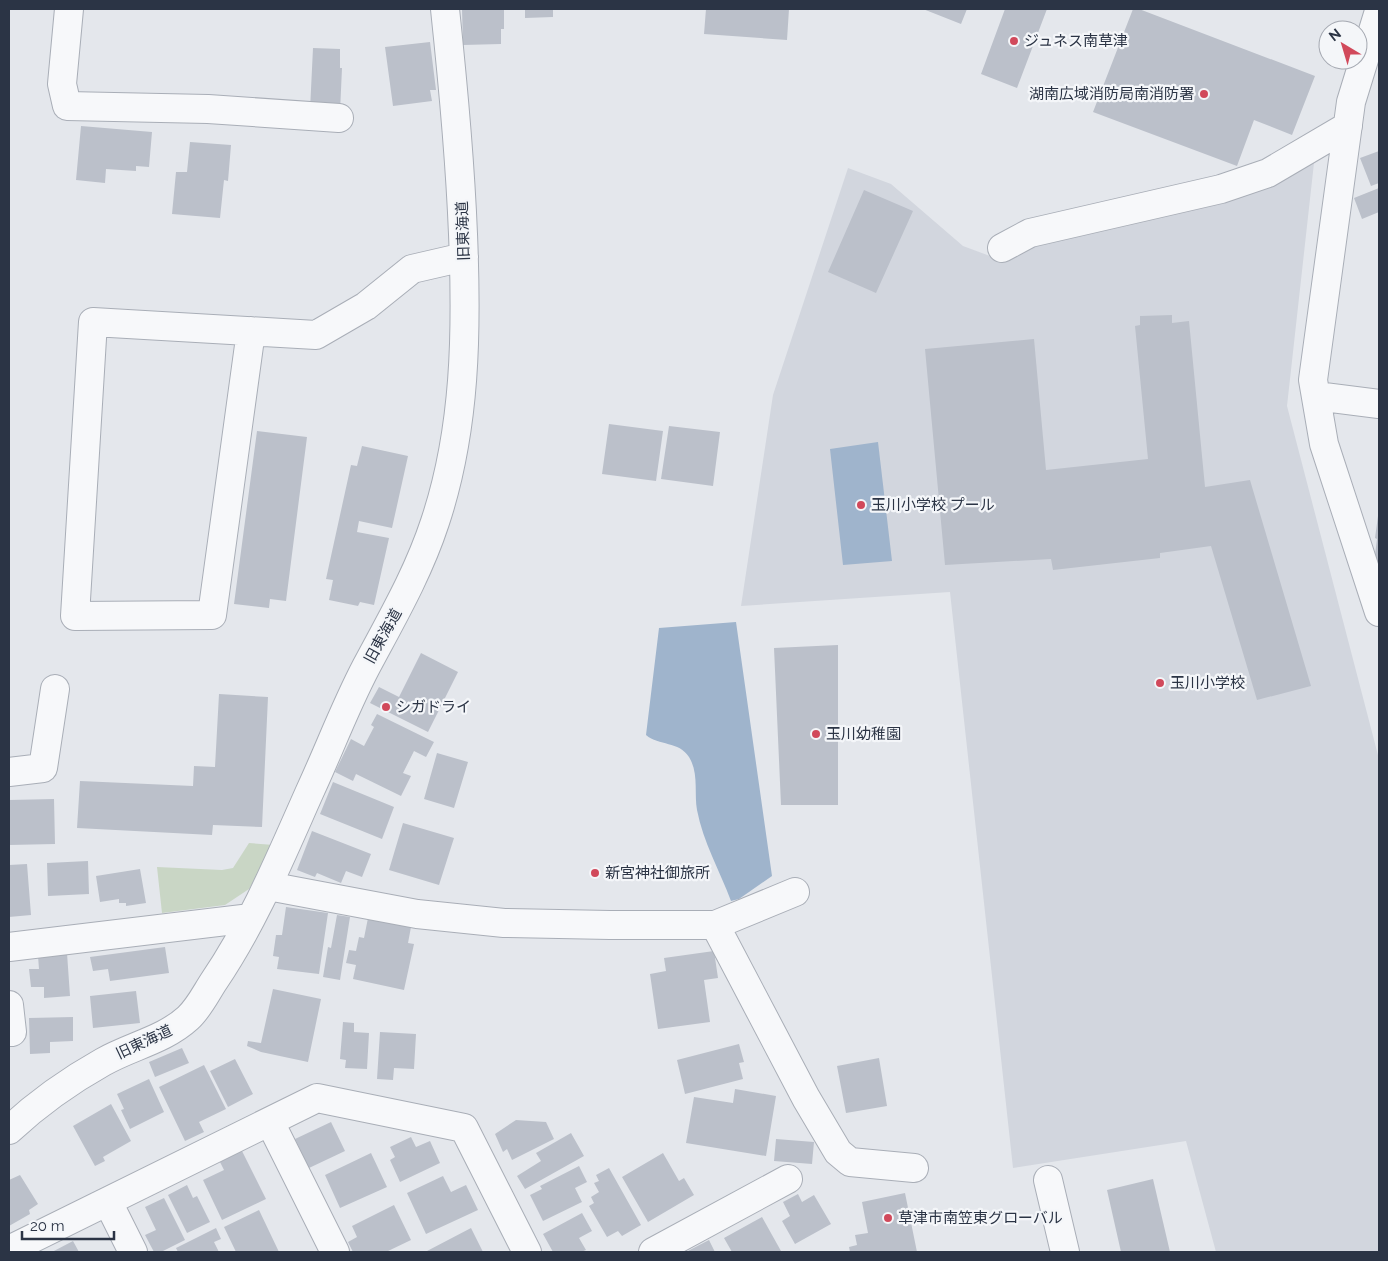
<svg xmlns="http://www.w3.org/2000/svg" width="1388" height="1261" font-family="Raleway,'Noto Sans JP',sans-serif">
	<rect width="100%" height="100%" fill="#e4e7ec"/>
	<path fill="#d2d6de" d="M1314,163L1287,406L1379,759V1252H1216L1186,1141L1013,1168L950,592L741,606L773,395L848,168L891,184L963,246L998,259L1031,243L1240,196Z"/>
	<path fill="#c9d6c5" d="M249,843L274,845L249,889L225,905L162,913L157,867L222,870L233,868Z"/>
	<path fill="#9fb4cc" d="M878,442L892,561L843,565L830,449Z
		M736,622L772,876L739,899L731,901C720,871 703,842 697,810C694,793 699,773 689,757C679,741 659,746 646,735L659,628Z"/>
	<path fill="#bbc0ca" d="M462,9H504V29H501V44L463,45Z
		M525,9H553V17L525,18Z
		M706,9H789L787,40L704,34Z
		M923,9H967L961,24Z
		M1005,9H1047L1017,88L981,74Z
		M1133,9H1139L1315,76L1292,135L1254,120L1237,166L1093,112Z
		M430,42L436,90H430L432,101L393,106L385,47Z
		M313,48L340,49V68H342L340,112L310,110Z
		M81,126L152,132L149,167L136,166V171L106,169L105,183L76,180Z
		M190,142L231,145L228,181L224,180L220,218L172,214L176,172H187Z
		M1379,151V183L1371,186L1360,158Z
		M1379,188V212L1362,219L1354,198Z
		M864,190L913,211L876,293L828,272Z
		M1172,315V323L1189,321L1205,487L1250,480L1311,686L1257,700L1211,546L1160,553V558L1053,570L1051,559L945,565L925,349L1034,339L1046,470L1148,459L1135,326L1140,325V316Z
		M609,424L663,431L656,481L602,474Z
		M669,426L720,432L713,486L661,479Z
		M257,431L307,437L286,601L270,599L269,608L234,604Z
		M362,446L408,456L392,528L359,521L357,532L389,538L374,605L360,602L358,606L329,600L333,580L326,579L351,465L357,466Z
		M1378,516L1379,517V564L1374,563L1377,539L1375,538Z
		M838,645V805H781L774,648Z
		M421,653L458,672L428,732L370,703L379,687L399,697Z
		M219,694L268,697L262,827L213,825L212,835L77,828L80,781L193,786L194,766L215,767Z
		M377,714L434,742L426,757L414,751L403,773L411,776L401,796L356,774L353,781L335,772L351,739L364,746L374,727L371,725Z
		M437,753L468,762L454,808L424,799Z
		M333,782L394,807L382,839L320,814Z
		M54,799L55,844L9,845V800Z
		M403,823L454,838L439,885L389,870Z
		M312,831L371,854L362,877L346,871L341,883L317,873L315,877L297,870Z
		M88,861L89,894L48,896L47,863Z
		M27,864L31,915L9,917V865Z
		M140,869L146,903L126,906V903H119V899L100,902L96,876Z
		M286,907L328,913L319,974L277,969L279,957L273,956L276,935H282Z
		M337,915L350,917L340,980L323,977L328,947L331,948Z
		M368,918L411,927L408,943L414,944L404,990L353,979L356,965L346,963L349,950L356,951L359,937L364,938Z
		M165,947L169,973L110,981L108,969L93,971L90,957Z
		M714,951L718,978L704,980L710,1022L658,1029L650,974L666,971L664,958Z
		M67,953L70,996L44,998V987H31L29,969H39L38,956Z
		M273,989L321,999L308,1062L261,1052L247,1046L248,1041L261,1043Z
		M136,991L140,1023L93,1028L90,996Z
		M73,1017V1041L50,1042V1053L30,1054L29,1018Z
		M343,1022L354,1023V1032L369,1033L367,1069L345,1068L346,1060L340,1059Z
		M380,1032L416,1034L414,1069L394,1068L393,1080L377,1079Z
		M739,1044L744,1062L739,1063L743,1079L685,1094L677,1060Z
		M182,1048L189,1063L155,1077L149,1062Z
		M879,1058L887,1106L846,1113L837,1066Z
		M235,1059L253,1094L228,1107L210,1071Z
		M204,1065L226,1109L199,1122L204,1132L185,1141L159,1087Z
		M149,1079L164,1112L130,1129L121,1110L124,1109L117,1094Z
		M735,1089L776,1096L766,1156L686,1143L694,1097L733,1103Z
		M111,1104L131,1141L103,1157L105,1161L95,1166L73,1126Z
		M516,1120L546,1122L554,1139L512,1160L507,1149L503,1152L495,1134Z
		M331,1122L345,1151L309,1168L295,1139Z
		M571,1133L584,1156L525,1189L517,1176L541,1161L536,1153Z
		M411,1137L416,1147L430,1141L440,1163L400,1182L390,1160L395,1157L390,1147Z
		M776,1139L814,1142L812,1164L774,1161Z
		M242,1151L266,1199L222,1220L203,1180L224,1170L220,1162Z
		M371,1153L387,1187L340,1208L325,1175Z
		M663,1153L679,1181L684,1178L694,1195L648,1222L622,1177Z
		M579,1166L587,1182L575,1188L582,1202L543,1221L530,1195L542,1189L540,1186Z
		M609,1168L641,1225L622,1236L618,1231L607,1237L589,1206L594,1203L591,1197L599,1192L594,1183L599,1181L596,1175Z
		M20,1175L38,1204L29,1210L30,1214L9,1226V1180Z
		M443,1176L451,1192L466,1185L478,1210L426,1234L407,1193Z
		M1153,1179L1170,1252H1121L1107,1190Z
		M187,1185L193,1198L197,1196L210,1222L187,1233L168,1195Z
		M905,1193L917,1252H850L849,1247L857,1245L855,1235L868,1233L862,1202Z
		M798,1194L802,1202L814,1195L831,1224L795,1244L782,1221L790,1216L783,1202Z
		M164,1198L185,1240L161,1252H154L145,1235L156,1230L145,1207Z
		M394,1205L411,1240L386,1252H353L348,1242L357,1237L352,1226Z
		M259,1210L279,1252H236L224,1227Z
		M582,1213L592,1231L579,1238L586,1250L581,1252H553L543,1234Z
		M762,1217L781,1251L778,1252H732L724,1238Z
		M216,1228L221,1239L214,1242L219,1252H178L176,1248Z
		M471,1228L483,1252H428L427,1251Z
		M709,1240L715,1252H686Z
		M73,1241L79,1252H52Z"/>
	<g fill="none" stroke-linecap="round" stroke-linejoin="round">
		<g stroke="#a9aeb7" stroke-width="30">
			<path id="minor" d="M69,9L62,84L67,106L208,109L339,118
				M1379,11L1351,102L1313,380L1324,444L1379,612
				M1002,248L1030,233L1221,189L1268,173L1348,126
				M251,331L212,615L75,616L93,322L316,335L366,306L412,269L464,257
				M1316,396L1379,404
				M9,772L43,768L55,689
				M268,886L417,914L504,923L610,925H715L795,892
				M715,925L806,1098L838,1152L850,1162L914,1168
				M9,947L251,918
				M9,1005L12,1032H9
				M270,1122L335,1252
				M9,1130C37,1104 69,1081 103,1062C131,1046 164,1040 188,1018C199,1008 206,993 214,981C254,922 281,856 310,791C329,750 345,707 366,667C391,620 418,574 435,522C466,429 467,331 463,234C460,159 453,84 445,9
				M1048,1180L1065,1252
				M108,1202L133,1252
				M9,1250L317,1098L464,1128L527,1252
				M653,1252L788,1179"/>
		</g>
		<use href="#minor" stroke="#f7f8fa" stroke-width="28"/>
	</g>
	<g fill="#d1495b" stroke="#f4f6f9" stroke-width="2">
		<circle cx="1014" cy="41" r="5"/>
		<circle cx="1204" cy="94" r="5"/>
		<circle cx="861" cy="505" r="5"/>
		<circle cx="1160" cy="683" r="5"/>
		<circle cx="386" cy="707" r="5"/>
		<circle cx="816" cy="734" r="5"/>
		<circle cx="595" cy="873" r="5"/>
		<circle cx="888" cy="1218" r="5"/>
	</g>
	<g text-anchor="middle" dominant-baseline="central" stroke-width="4.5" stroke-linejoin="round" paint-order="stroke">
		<g font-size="15" fill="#2b3445" stroke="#f4f6f9" text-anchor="start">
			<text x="1024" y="41">ジュネス南草津</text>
			<text x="1194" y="94" text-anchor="end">湖南広域消防局南消防署</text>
			<text x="871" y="505">玉川小学校 プール</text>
			<text x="1170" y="683">玉川小学校</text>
			<text x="396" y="707">シガドライ</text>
			<text x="826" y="734">玉川幼稚園</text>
			<text x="605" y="873">新宮神社御旅所</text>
			<text x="898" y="1218">草津市南笠東グローバル</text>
		</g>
		<g font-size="15" fill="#2b3445" stroke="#f4f6f9">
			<text transform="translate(463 231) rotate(-92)">旧東海道</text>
			<text transform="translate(383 636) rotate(-61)">旧東海道</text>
			<text transform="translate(144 1042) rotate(-25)">旧東海道</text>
		</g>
	</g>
	<rect width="1388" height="1261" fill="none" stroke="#2b3445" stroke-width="20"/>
	<g transform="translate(1343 45) rotate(322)"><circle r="24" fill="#f4f6f9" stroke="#a4a8b1"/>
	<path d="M0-4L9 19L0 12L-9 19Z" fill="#d1495b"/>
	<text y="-8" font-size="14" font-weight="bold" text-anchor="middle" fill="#2b3445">N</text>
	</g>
	<path d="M22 1231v8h92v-8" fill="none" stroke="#2b3445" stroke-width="2.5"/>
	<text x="30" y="1231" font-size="15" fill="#2b3445" stroke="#f4f6f9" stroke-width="4" paint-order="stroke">20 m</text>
</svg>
